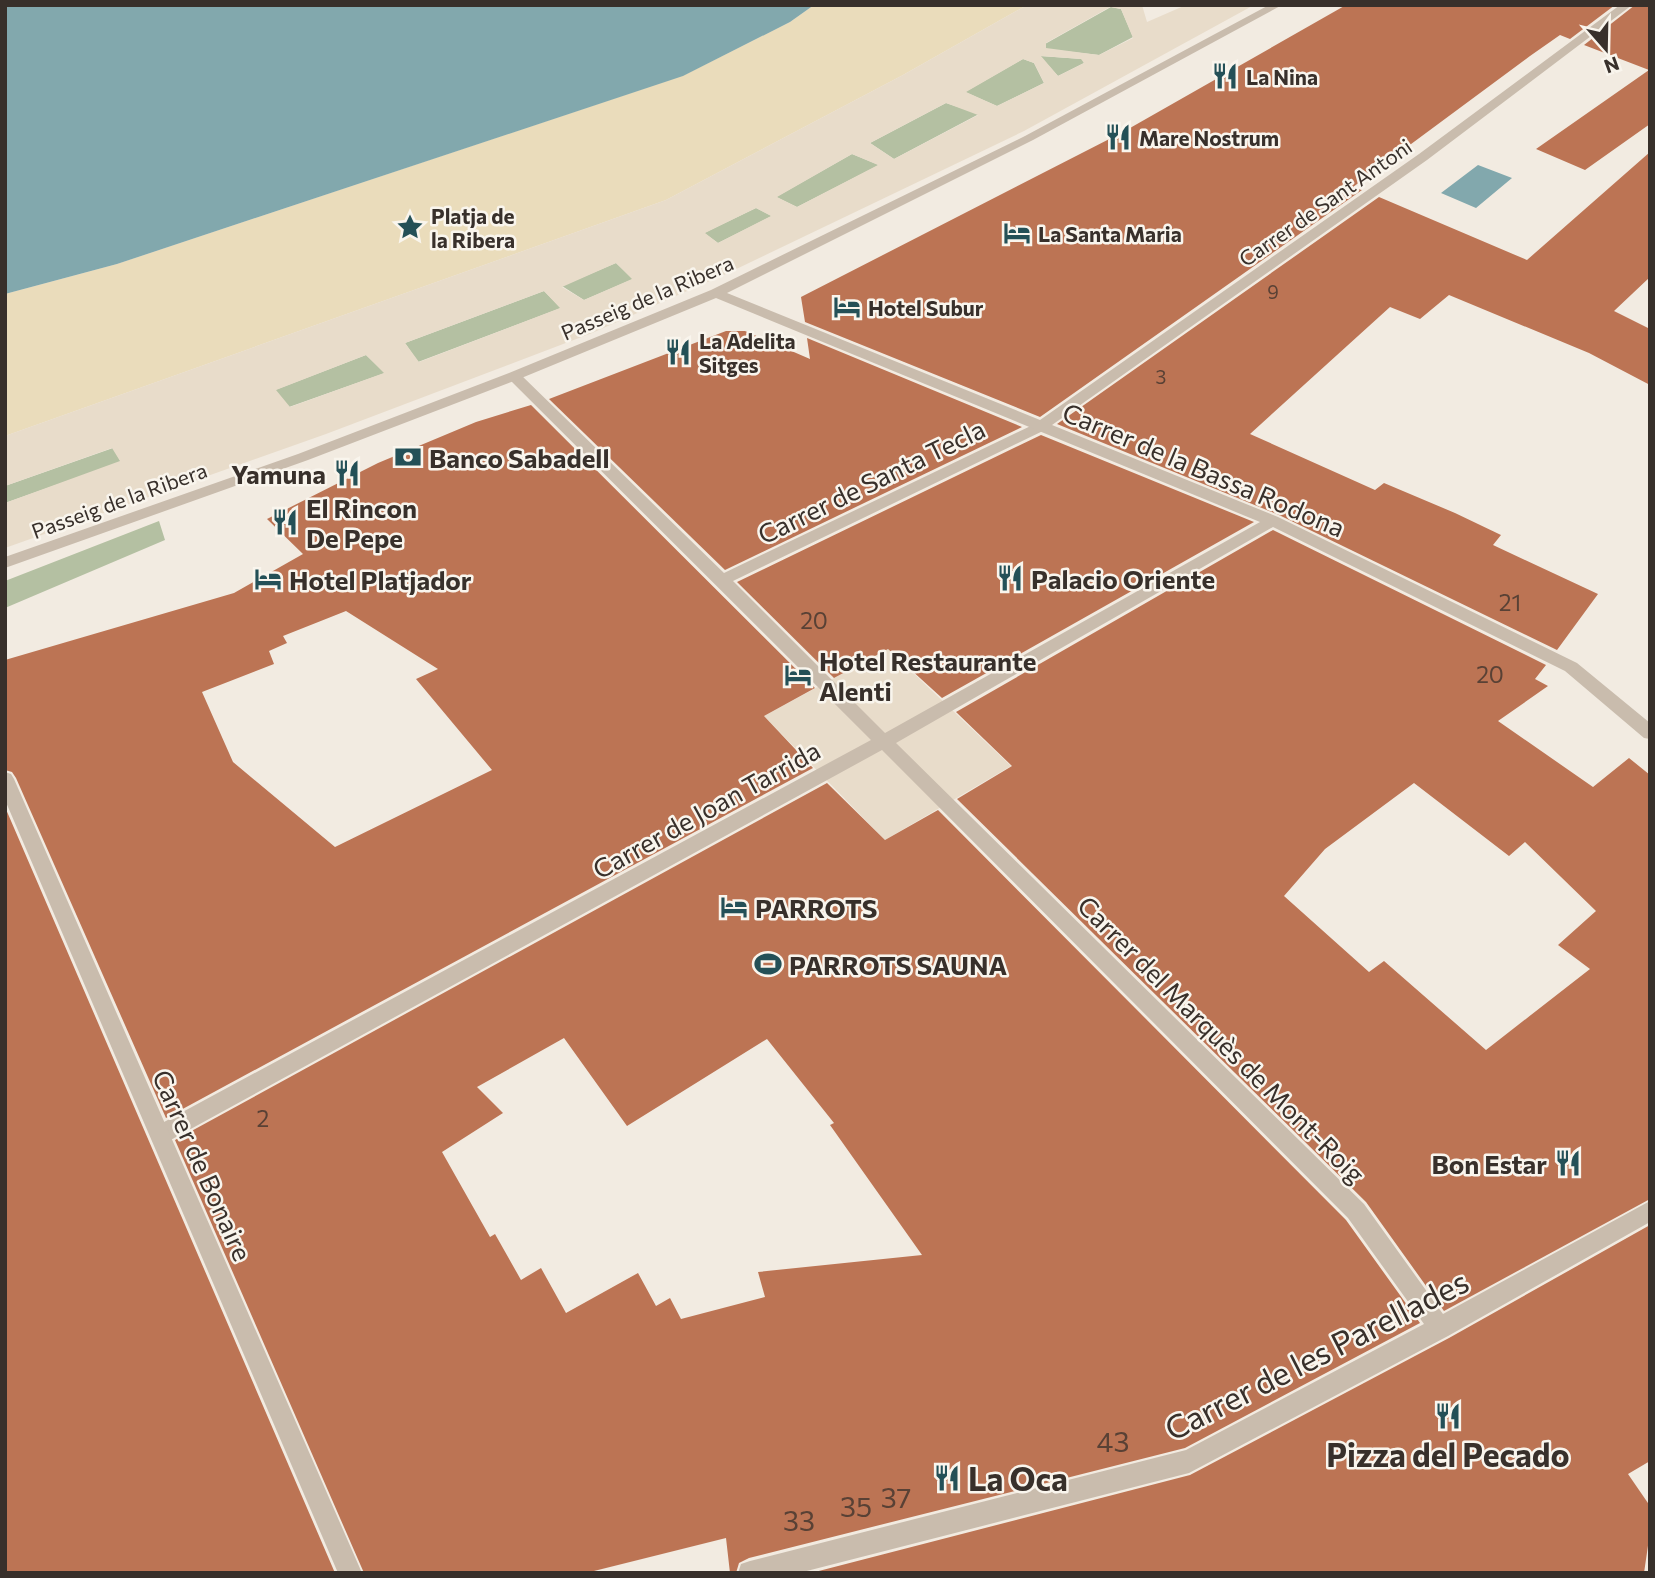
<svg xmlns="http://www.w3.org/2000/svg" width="1655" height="1578" font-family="Commissioner,sans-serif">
	<rect width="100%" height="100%" fill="#f2ebe1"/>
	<path fill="#b4c0a2" d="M1111,7L1121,9L1133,37L1099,55L1046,49L1045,44Z
		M1040,56L1082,59L1084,63L1058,76Z
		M1023,59L1034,63L1044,83L997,106L965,92Z
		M946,103L979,114L894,159L870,143Z
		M852,154L879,165L797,207L776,197Z
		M756,208L772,216L718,243L704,233Z
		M616,263L633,279L584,300L562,286Z
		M544,291L561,308L418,362L405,343Z
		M366,355L385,373L289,407L275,390Z
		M113,448L121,462L5,503V486Z
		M159,521L165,540L5,608V581Z"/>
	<path fill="#eadcbb" d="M814,5H1027L903,75L666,200L5,436V294L117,264L682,76L790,22Z"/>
	<path fill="#e8dcca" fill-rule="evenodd" d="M1027,5H1142L1147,22L1186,5H1254L1024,131L728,273L592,333L326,434L5,548V503L120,461L112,448L5,486V436L666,200L903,75ZM1110,7L1121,9L1133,38L1099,55L1046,48V43ZM1041,56L1081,59L1084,63L1058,76ZM1023,59L1034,63L1044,83L997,106L966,92ZM946,103L978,115L894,159L870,143ZM852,154L878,165L797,207L777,197ZM756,208L771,216L718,243L705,233ZM616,263L632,279L584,300L562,287ZM544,291L560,308L419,362L405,343ZM366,355L384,373L290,407L276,390Z
		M888,649L1011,766L885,840L764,716Z"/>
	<path fill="#82a8ad" d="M5,5H814L790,22L683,76L117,264L5,294Z
		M1478,165L1512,178L1476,208L1441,193Z"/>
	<path fill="#bc7454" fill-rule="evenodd" d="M1346,5H1615L1570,39L1560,35L1530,56L1353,187L1362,190L1040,417L805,322L801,297L1123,132Z
		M1635,5H1650V124L1585,170L1536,149L1649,70L1584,45Z
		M1650,152V277L1614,311L1650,329V385L1589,353L1449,295L1420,319L1390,307L1250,434L1375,490L1384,483L1455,513L1501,535L1493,545L1598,594L1557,650L1279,515L1057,424L1379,197L1527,260Z
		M726,331H745L810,359L807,338L1022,427L725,570L549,399Z
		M531,405L815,688L764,716L813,768L166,1118L16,778L12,772L5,770V660L234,593L303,554L267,519L378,463L476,422ZM346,611L438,669L416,679L492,770L335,847L233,762L202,692L274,664L269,651L287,643L283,636Z
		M1041,435L1254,522L942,698L888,649L834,678L737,582Z
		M1273,530L1546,665L1535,679L1548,686L1498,721L1593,787L1629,758L1650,775V1199L1444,1311L1366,1202L957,799L1012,766L956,712ZM1414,783L1509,856L1525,842L1596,911L1558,945L1590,969L1486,1050L1384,961L1369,972L1284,896L1325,849Z
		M827,783L885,840L938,810L1346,1220L1420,1323L1185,1448L749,1558L739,1563L736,1573H730L726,1538L586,1573H364L175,1140ZM564,1038L627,1126L767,1039L834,1123L830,1125L922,1255L758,1272L765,1297L681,1319L670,1298L656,1306L638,1273L566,1313L541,1268L521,1280L495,1234L490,1237L442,1152L503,1113L477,1087Z
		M5,807L335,1573H5Z
		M1650,1225V1461L1628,1474L1650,1506V1532L1644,1573H811L1190,1475L1449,1338Z"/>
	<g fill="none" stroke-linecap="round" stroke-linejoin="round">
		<path fill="#c9bcad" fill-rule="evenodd" d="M514,372L519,373L724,573L1037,423H1047V429L733,581L885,733L978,681H990L992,685L990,689L896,743L1364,1204L1443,1314L1650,1201V1222L1448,1336L1189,1473L799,1573H738L741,1564L750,1561L1186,1450L1424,1324L1348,1218L882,750L167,1142L160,1144L153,1142L150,1135L153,1128L871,740L509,379L507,376Z"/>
		<path fill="#c9bcad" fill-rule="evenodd" d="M1269,5H1282L1033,140L727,293L1040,420L1419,154L1620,5H1632L1427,160L1052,425L1278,517L1577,663L1650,723V739L1644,738L1565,671L1273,527L990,689H978L976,685L978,681L1260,522L716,298L519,379L308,460L5,568V557L298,454L509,373L711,290L1025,136Z
			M5,772L11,774L14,779L362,1573H338L5,800Z"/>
	</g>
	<defs>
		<g id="restaurant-bare" transform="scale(2.1)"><path d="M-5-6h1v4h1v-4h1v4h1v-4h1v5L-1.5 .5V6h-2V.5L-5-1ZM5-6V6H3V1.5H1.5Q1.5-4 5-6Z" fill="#245057" stroke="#f9f5ed" stroke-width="2.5" paint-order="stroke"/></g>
		<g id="sight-bare" transform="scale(2.1)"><path d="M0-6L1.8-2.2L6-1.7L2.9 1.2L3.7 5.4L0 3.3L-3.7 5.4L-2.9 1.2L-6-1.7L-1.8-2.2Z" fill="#245057" stroke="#f9f5ed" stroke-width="2.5" paint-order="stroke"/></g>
		<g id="hotel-bare" transform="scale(2.1)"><path d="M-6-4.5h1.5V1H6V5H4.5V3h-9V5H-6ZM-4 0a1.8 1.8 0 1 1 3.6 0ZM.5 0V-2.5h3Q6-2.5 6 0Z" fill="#245057" stroke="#f9f5ed" stroke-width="2.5" paint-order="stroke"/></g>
		<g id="bank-bare" transform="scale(2.1)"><path d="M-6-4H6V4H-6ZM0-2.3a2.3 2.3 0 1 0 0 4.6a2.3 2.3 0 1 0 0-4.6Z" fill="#245057" stroke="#f9f5ed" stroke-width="2.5" paint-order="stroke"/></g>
		<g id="stadium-bare" transform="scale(2.1)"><path d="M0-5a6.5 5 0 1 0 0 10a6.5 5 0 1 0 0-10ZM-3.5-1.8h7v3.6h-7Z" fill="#245057" stroke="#f9f5ed" stroke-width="2.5" paint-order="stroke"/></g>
	</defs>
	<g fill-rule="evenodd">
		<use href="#restaurant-bare" x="1225" y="76"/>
		<use href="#restaurant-bare" x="1118" y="137"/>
		<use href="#sight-bare" x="410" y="227"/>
		<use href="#hotel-bare" x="1017" y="233"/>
		<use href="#hotel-bare" x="847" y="307"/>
		<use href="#restaurant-bare" x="678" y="352"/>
		<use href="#bank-bare" x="408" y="457"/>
		<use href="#restaurant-bare" x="347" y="473"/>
		<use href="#restaurant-bare" x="285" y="522"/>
		<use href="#restaurant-bare" x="1010" y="578"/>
		<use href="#hotel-bare" x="268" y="579"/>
		<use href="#hotel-bare" x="798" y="675"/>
		<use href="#hotel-bare" x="734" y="907"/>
		<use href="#stadium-bare" x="768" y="964"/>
		<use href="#restaurant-bare" x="1568" y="1163"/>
		<use href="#restaurant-bare" x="1448" y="1416"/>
		<use href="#restaurant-bare" x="947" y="1478"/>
	</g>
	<g text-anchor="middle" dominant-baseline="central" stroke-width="5" stroke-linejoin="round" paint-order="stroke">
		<g font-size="19" fill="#594135">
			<text x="1273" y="291">9</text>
			<text x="1161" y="376">3</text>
		</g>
		<g font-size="21" font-weight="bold" fill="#38302b" stroke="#f9f5ed" text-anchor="start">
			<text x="1246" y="76">La Nina</text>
			<text x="1139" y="137">Mare Nostrum</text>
			<text x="431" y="215">Platja de<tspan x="431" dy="24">la Ribera</tspan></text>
			<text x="1038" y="233">La Santa Maria</text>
			<text x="868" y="307">Hotel Subur</text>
			<text x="699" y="340">La Adelita<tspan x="699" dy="24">Sitges</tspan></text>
		</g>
		<g font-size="21" fill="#38302b" stroke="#f9f5ed">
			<text transform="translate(1325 202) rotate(-35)">Carrer de Sant Antoni</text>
			<text transform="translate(647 297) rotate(-23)">Passeig de la Ribera</text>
			<text transform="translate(119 500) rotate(-20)">Passeig de la Ribera</text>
		</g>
		<g font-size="23" fill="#594135">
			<text x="1510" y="602">21</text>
			<text x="814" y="620">20</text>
			<text x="1490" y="674">20</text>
			<text x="263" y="1118">2</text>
		</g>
		<g font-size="26" font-weight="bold" fill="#38302b" stroke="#f9f5ed" text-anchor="start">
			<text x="429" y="457">Banco Sabadell</text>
			<text x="326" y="473" text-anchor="end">Yamuna</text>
			<text x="306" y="507">El Rincon<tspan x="306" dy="30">De Pepe</tspan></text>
			<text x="1031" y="578">Palacio Oriente</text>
			<text x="289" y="579">Hotel Platjador</text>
			<text x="819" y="660">Hotel Restaurante<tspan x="819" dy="30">Alenti</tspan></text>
			<text x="755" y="907">PARROTS</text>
			<text x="789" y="964">PARROTS SAUNA</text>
			<text x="1547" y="1163" text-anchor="end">Bon Estar</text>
		</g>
		<g font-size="26" fill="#38302b" stroke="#f9f5ed">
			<text transform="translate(1204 469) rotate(23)">Carrer de la Bassa Rodona</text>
			<text transform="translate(871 481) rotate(-26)">Carrer de Santa Tecla</text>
			<text transform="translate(706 809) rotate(-29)">Carrer de Joan Tarrida</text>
			<text transform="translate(1222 1039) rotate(45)">Carrer del Marquès de Mont-Roig</text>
			<text transform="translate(203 1165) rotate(66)">Carrer de Bonaire</text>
		</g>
		<g font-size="28" fill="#594135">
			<text x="1113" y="1441">43</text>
			<text x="896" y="1497">37</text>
			<text x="856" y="1506">35</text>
			<text x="799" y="1520">33</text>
		</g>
		<g font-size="32" fill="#38302b" stroke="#f9f5ed">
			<text transform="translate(1316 1354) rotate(-27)">Carrer de les Parellades</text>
		</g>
		<g font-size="32" font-weight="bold" fill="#38302b" stroke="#f9f5ed">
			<text x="1448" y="1454">Pizza del Pecado</text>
			<text x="968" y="1478" text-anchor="start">La Oca</text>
		</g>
	</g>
	<rect width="1655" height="1578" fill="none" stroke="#38302b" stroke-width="14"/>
	<g transform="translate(1606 49) rotate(160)" stroke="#f9f5ed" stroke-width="5" paint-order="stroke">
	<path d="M0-5L12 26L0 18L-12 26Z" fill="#38302b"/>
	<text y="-10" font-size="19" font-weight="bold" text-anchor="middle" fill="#38302b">N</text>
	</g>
</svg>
